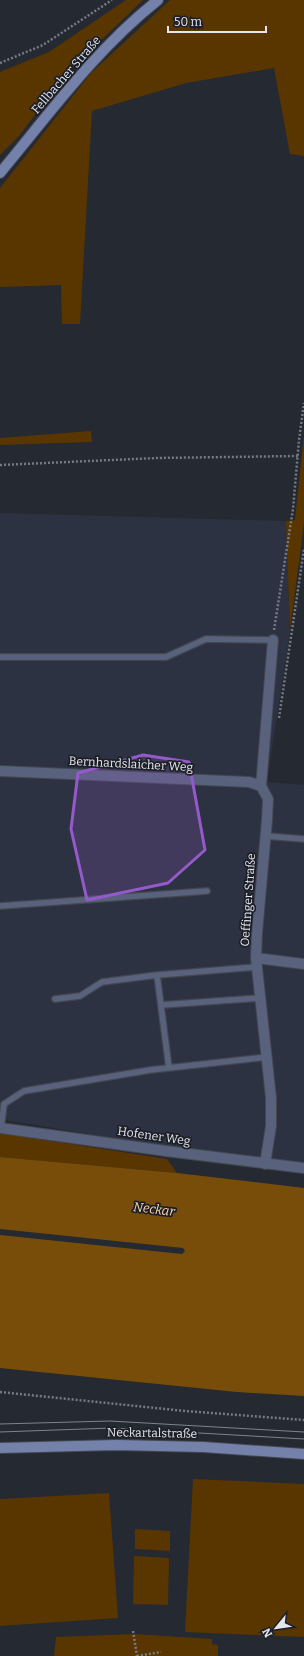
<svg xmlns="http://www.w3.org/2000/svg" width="304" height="1656" font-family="Bitter,serif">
	<rect width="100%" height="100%" fill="#252932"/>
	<path fill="#2c3241" d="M0,513L286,521L290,631L267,782L304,785V1167L265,1164L0,1119Z"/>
	<path fill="#593600" d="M126,0H143L65,75L19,136L0,155V72L49,52Z
		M304,0V156L290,154L274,68L186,83L92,111L80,324H62L61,285L0,287V188L91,73L170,0Z
		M91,431L92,442L0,445V438Z
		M304,435V522L290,631L286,521L295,520Z
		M0,1133L167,1159L177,1173L0,1157Z
		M193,1479L304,1484V1637L185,1632Z
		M109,1493L118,1618L0,1626V1499Z
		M135,1529L170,1531V1551L135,1549Z
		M134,1556L169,1558L168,1605L133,1604Z
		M134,1634L212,1639V1644L218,1645V1656H54L56,1637Z"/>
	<path fill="#784d0a" d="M0,1157L177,1173L304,1188V1396L237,1392L0,1368V1235L182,1254L185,1251L183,1248L0,1229Z"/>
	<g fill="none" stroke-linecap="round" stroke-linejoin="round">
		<g stroke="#444750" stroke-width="8">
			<path id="service" d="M0,657H166L206,639L273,640
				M266,836L304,839
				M0,906L207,891
				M157,975L169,1068
				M55,999L80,996L102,982L157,975L257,967
				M161,1005L260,998
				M1,1128L4,1104L24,1091L150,1070L267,1057"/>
		</g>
		<g stroke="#444750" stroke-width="12">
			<path id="minor" d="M0,771L249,782L261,786
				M256,958L304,964
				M0,1128L166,1151L304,1168
				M265,1164L271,1126V1098L256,958L257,933L267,820L268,799L261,786L273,640"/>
		</g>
		<g stroke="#444750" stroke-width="12">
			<path id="secondary" d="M0,173C50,113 96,49 158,0
				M0,1448L116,1445L203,1447L304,1454"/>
		</g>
		<path stroke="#777a82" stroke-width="2.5" stroke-dasharray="2 2" stroke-linecap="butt" d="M0,63L43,45L112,0
			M0,465L157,458L298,456
			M274,630L293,509L299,440L304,403
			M279,718L304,549
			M0,1392L185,1411L304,1420
			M133,1631L137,1656
			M137,1656L161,1652"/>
		<use href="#service" stroke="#59627c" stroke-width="5.5"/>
		<use href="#minor" stroke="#59627c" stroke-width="10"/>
		<use href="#secondary" stroke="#7482ab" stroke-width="10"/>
		<path stroke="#80838b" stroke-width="1" d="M0,1424L110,1421L304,1432
			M0,1432L112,1428L304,1439"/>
	</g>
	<path fill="#955aca" fill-opacity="0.2" stroke="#955aca" stroke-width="3" stroke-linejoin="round" d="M143,755L189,762L205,850L168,883L87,900L71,829L78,773Z"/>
	<g text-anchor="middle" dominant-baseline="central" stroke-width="3.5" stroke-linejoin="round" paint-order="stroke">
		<g font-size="12" fill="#e4e6ec" stroke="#1c1f28">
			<text transform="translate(66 75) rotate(-49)">Fellbacher Straße</text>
			<text transform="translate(131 764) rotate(3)">Bernhardslaicher Weg</text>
			<text transform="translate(248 900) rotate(-86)">Oeffinger Straße</text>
			<text transform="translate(154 1136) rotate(8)">Hofener Weg</text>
			<text transform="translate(152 1433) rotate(1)">Neckartalstraße</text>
		</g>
		<g font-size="13" font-style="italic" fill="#fdd5a7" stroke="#1c1f28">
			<text transform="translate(154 1209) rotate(7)">Neckar</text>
		</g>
	</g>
	<g transform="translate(276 1628) rotate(241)" stroke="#1c1f28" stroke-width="3" paint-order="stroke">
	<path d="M0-3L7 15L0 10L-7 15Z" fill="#e4e6ec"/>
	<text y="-6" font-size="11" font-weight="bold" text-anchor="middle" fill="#e4e6ec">N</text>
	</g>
	<path d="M168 26v6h98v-6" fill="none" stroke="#e4e6ec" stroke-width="2"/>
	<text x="174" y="26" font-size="12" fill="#e4e6ec" stroke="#1c1f28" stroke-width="3" paint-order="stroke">50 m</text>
</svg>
